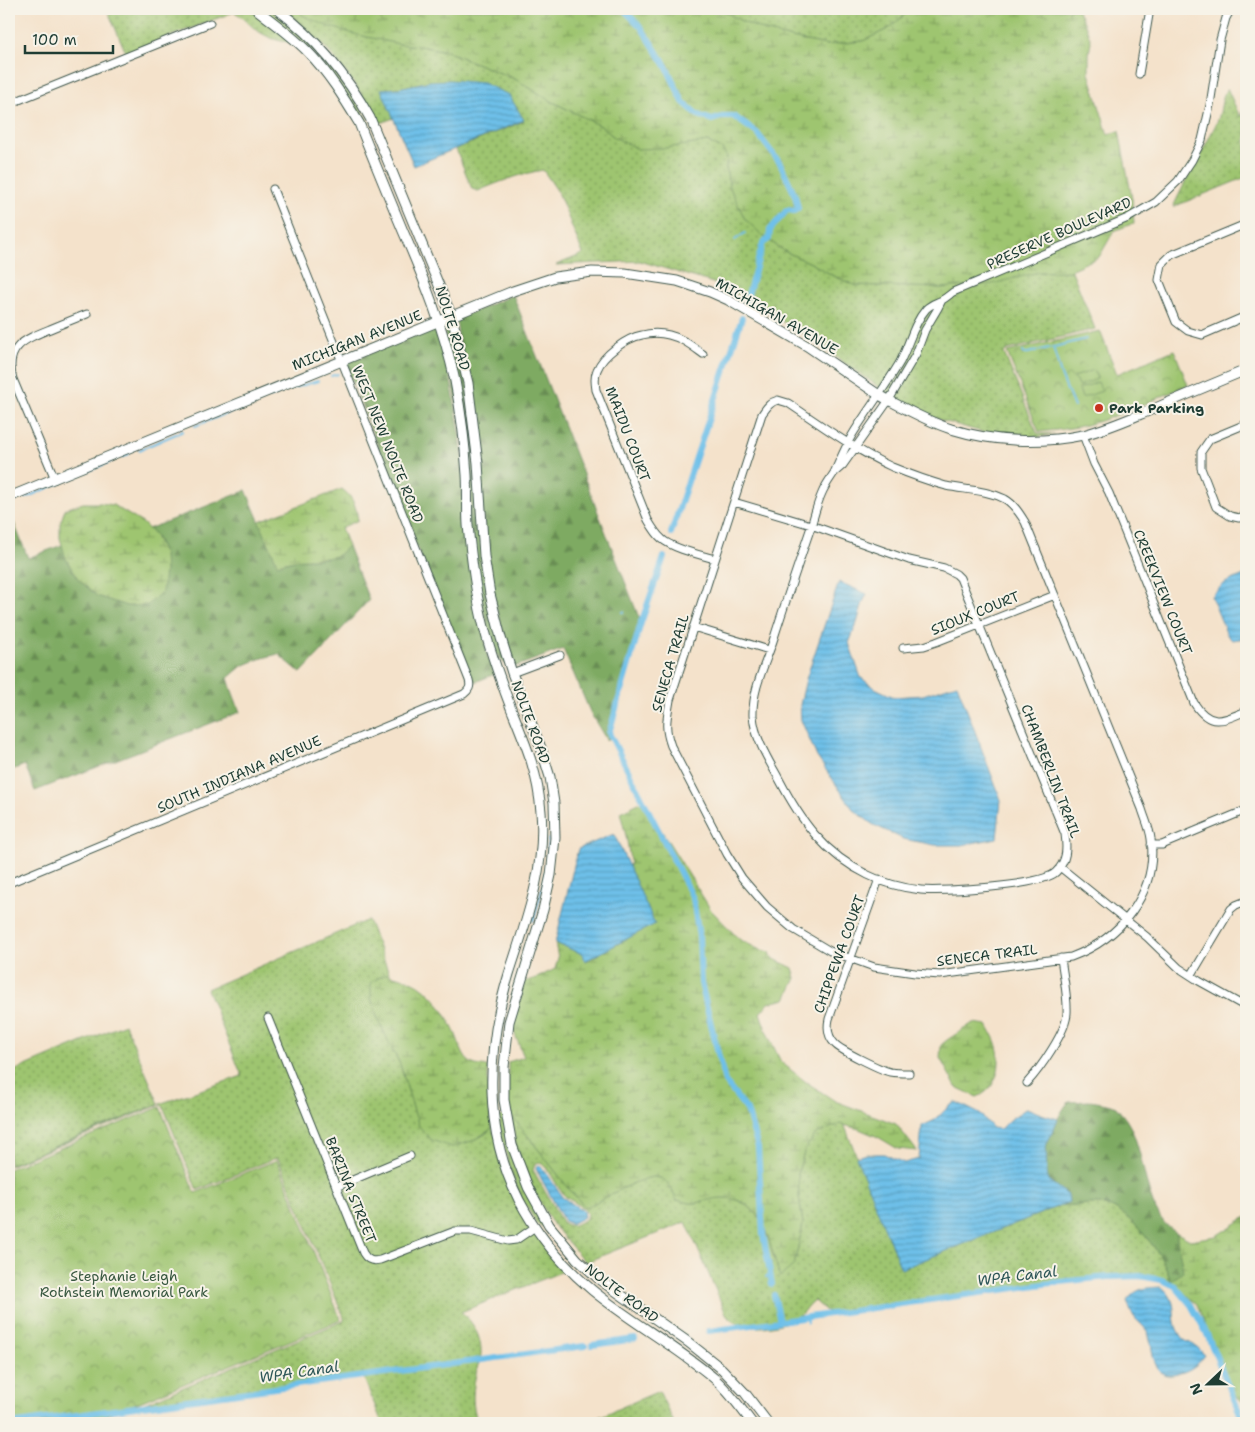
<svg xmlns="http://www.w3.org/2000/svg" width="1255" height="1432" font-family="'Shantell Sans',sans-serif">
	<defs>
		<pattern id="grass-dots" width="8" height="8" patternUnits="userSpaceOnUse" patternTransform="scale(1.25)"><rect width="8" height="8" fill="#9ec570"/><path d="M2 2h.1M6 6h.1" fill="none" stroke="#80a15d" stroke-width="1.8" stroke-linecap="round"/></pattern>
		<pattern id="forest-firs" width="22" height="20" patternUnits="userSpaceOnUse" patternTransform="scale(1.25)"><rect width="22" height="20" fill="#7eaa62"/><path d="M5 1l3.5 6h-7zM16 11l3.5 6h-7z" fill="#678c52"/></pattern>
		<pattern id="wetland-marsh" width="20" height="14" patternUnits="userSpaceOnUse" patternTransform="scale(1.25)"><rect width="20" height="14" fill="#9ec570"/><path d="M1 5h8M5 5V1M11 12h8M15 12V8" fill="none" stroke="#80a15d"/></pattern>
		<pattern id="park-crowns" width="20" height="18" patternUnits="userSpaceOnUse" patternTransform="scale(1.25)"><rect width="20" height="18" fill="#9ec570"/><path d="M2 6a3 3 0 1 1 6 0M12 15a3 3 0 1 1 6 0" fill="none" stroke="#80a15d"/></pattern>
		<pattern id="water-rules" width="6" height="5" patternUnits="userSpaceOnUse" patternTransform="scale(1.25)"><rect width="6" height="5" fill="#6ec0e9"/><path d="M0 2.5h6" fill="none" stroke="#5a9dbe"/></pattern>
	</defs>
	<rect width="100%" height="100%" fill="#f7f3e8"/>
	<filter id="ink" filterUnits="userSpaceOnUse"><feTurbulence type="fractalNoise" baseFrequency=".02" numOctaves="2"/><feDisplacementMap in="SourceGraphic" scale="10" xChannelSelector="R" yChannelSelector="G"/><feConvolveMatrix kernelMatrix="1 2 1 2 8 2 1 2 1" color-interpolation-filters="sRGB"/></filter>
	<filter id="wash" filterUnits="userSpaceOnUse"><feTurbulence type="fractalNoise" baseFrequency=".0096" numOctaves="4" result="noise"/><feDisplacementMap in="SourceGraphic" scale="20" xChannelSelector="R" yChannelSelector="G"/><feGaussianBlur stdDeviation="1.12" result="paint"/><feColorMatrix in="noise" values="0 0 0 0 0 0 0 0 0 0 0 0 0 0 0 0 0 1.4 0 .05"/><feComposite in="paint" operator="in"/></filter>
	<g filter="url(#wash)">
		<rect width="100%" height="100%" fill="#f4e2cb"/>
		<path fill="url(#grass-dots)" stroke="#5e8152" fill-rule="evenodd" d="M107,9H250L292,42C278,42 266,37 255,29C247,22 244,17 234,12L126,53Z
			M261,9H271L311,42L355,97L369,125H363L320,61L318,56Z
			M282,9H298L302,15L399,44L420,46L446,51L515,79L553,102L601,126L614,137L692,144L708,142L723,149L727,157L726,168L730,188L762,235L784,251L811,263L832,275L854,285L941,288L1039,272L1072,271L1095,329L1007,350L1004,353L1037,433L1039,434H1054L1039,437H1026L989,434L930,417L914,409L880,388L805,335L723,286L640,261L556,265L583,254L558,192L543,170C520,174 499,182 478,191L472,189L456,149L524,121L430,81L399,88L382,89L394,118L377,124C363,92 341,64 317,39C307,28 294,19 282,9Z
			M720,9H911L890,28L863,41L826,45L796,39L768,32L743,22Z
			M1227,88L1240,117L1246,105V177L1173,207C1186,178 1203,152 1216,124C1222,113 1220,99 1227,88Z
			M368,920L390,975L386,974L371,998L377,1016L389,1043L400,1064L415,1114L419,1126L452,1147C464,1143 486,1138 492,1127L533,1230L566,1270L461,1312C473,1321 482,1338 481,1354C481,1359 478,1364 477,1369C473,1387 470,1406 479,1423H382L363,1376L138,1406L341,1322L344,1321V1318L278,1158H276L197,1190L163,1106L158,1104L9,1165V1073L125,1024L159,1104L242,1076L207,989Z
			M504,1116L548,1228L537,1224L521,1197L510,1168L501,1137L498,1117Z
			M511,1117L517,1122L570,1190L586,1208C600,1200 643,1175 657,1177C668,1179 673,1191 677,1200C682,1201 690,1204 696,1203C702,1202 708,1198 714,1198C756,1194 767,1227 774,1260L794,1265L803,1224L799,1197L798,1172L805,1149L816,1133L840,1123L844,1124L901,1269L1062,1205C1077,1207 1093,1201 1108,1206C1126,1211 1150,1240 1160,1256C1164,1264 1168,1273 1171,1281L1129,1274L1022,1286L832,1314L825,1310L814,1300C808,1304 806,1309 801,1314C788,1326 757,1330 740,1325C736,1323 731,1319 727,1316L686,1222L586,1262L584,1261L552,1223L531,1186L516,1144ZM539,1162C550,1168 555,1184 563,1194C570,1202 583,1204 587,1214L586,1219C576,1224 572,1229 562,1222L533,1170L535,1164Z
			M659,1391L674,1423H585Z"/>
		<path fill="url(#forest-firs)" stroke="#4e744b" d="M513,295L640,620L607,741L591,714L563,649L514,667L504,637L493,593L456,319Z
			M450,321L465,383L474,463L478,527L506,665L495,653L485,618L477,573L471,523L470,476L443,324Z
			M436,327L451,381L460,434L487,655L495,674L470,684L345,362Z
			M245,490H246L278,565C297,556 316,562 335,556C340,555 344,549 348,546L369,600L301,673L278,654L259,659L242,666L228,678L231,688L240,712L35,791L25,765L9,771V510L28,558L62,545L66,559L79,580L97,596L127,606L148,605L162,591L165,572L164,555L156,536L148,529L245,491Z
			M1090,1101C1096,1102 1110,1104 1116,1107C1118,1109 1119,1111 1121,1113C1149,1143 1139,1213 1177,1233C1177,1246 1182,1259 1183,1272L1171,1281C1168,1273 1164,1264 1160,1256C1150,1240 1126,1211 1108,1206C1093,1201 1077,1207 1062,1205L1069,1202L1068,1196C1062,1191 1054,1187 1049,1181C1046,1176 1045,1153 1046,1147C1047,1139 1063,1106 1069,1102Z"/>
		<path fill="url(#wetland-marsh)" stroke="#5e8152" d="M298,9H720L743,22L768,32L796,39L827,45L863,41L890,28L911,9H1077L1085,24L1091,41L1089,54V73L1108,135L1119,131L1132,198L1134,223L1114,231L1099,257L1072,269V271L1039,272L992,284L941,288L854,285L832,275L811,263L784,251L762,235L745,219L730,188L726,168L727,157L722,149L708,142L665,148L638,149L614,137L601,126L553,102L515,79L446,51L420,46L399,44L358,35L327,26L302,15Z
			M342,489C354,498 356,507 358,520L341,528L348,546C344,549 340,555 335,556C316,562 297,555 278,565L259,521Z
			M83,503H101L113,505L144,524L155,536L164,555L165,572L162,591L148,605L127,606L97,596L79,580L66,559L60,538V524L65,509Z
			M643,801L711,910L739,939L758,949L770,952L772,958L793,968L796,978L786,999L769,1003L760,1013L767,1033L781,1062L806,1082L835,1101L896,1124L917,1151L898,1149L878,1137L859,1129L840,1124L816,1134L805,1149L798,1172L799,1197L803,1224L794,1265L780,1277C769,1245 765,1197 722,1198C712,1198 704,1202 695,1203C690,1204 682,1201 676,1200C673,1191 668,1179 657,1177C643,1175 600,1200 586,1208L570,1190L517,1122L511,1117L508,1099V1062L524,1057L512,1027L524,982L539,977L555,969L558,958L555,943L583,954L586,961L654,924L629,867C632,856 623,824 620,812Z
			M386,974C397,977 410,979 419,985C436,996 448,1017 456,1035C460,1044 462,1059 473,1064C477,1066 483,1066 488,1067V1101L492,1127L490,1130L472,1141L452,1147L431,1140L419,1126L415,1114L400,1064L389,1043L377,1016L371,998V982Z
			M973,1023L987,1025C990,1031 994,1037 996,1043C1003,1063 998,1089 977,1097L956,1087L940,1058L941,1045L947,1040Z
			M159,1104V1105L9,1166V1165Z
			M1246,1217V1404L1243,1402L1233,1393L1197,1305L1171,1281L1183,1272C1182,1259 1177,1246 1177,1233L1190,1240L1216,1236Z"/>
		<path fill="url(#park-crowns)" stroke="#5e8152" d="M1100,331L1117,374L1174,350L1188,385C1155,399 1121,416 1086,425C1071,429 1055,430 1039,432L1007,352Z
			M160,1107L195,1193L277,1160L341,1320L88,1423H9V1169Z"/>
		<path fill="#9ec570" stroke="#5e8152" d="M1094,370L1097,379L1078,386L1074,377Z
			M1098,382L1102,391L1082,398L1079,389Z"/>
		<path fill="url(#water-rules)" stroke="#467e8e" d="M450,80L483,83L509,95L524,120L414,166L381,89L399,88L430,81Z
			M1246,574V638L1232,640L1227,635L1211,596L1225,583Z
			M839,582L867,594L863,602L857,623L849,643L861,678L875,688L894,697L923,695L957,684L1001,800L997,838L962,845H935L903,839L872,824L853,809L817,757L801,720L800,705L806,679Z
			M614,834L655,924L585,961L583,954L555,943L578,849Z
			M956,1102L980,1114L993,1128L1000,1129L1009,1120L1027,1108L1041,1114L1058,1119L1046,1146L1047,1175L1049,1181L1068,1195L1069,1202L901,1269L856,1157L867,1154H884L904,1163L919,1159L922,1126L935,1120L948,1107Z
			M539,1165L548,1175L562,1197L583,1211L584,1217L571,1224L564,1221L536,1169L537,1166Z
			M1162,1287C1181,1303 1169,1316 1179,1333C1184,1343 1189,1341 1197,1347C1200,1349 1202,1353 1205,1355C1199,1364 1191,1370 1180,1373C1150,1384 1155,1350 1148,1333C1145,1326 1137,1322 1133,1315C1130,1311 1129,1305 1127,1301C1137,1287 1146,1288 1162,1287Z"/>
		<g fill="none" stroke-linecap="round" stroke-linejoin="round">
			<path stroke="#6ec0e9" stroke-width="2" d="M735,240L745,233
				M1054,347L1086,339
				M1023,352L1024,354L1053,347L1061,375L1074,407
				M331,376L338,374
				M290,389L318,381
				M270,397L279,393
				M245,407L262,400
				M707,418H708
				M195,426L236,410
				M139,450L183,431
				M122,457L129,454
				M71,478L112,461
				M25,498L62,482
				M9,504L16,501
				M623,612H624
				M639,621L641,623
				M533,921C541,894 549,867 548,839
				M766,1277L771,1276
				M807,1317L808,1323"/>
			<path stroke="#6ec0e9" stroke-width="6" d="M623,9L641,27L666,66L683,102L698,115L712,120L725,116H733L757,133L780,163L795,195L798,208L794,211L787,210L770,230L769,239L763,243L746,301
				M671,533L742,318
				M664,557L641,623L609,733L693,898L699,937L701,983L725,1082L747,1110L758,1148L763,1234L772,1284
				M774,1295L780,1321
				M709,1331L1051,1283L1108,1277L1140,1276L1162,1280L1175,1286L1191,1305L1206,1332L1244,1423
				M592,1345L635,1339
				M17,1423L585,1346"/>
		</g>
	</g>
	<g filter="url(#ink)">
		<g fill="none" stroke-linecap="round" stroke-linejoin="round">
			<g stroke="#3f564b" stroke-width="9">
				<path id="minor" d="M1139,74L1150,9
					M9,104L210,23
					M1246,224L1171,255L1162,264L1159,280L1176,322L1188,331L1202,335L1246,316
					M703,354C692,346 682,338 669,335C661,333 650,333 642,335C626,338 603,355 597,370C594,377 595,383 596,390L648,520C652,527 656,534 662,539C673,549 701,555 715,559
					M778,400L788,403C821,425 855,450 892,467C909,474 928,481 946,486C966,490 987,490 1005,499C1014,504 1020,514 1025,522L1142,809C1145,819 1150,829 1151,839C1158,893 1120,939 1071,957L940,975L915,973L874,967L830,951L793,929L767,907L742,878L727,854L671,746C664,727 667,719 670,700L762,414C767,407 770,402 778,400Z
					M1246,424L1210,439L1201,452V468L1216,507L1230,516L1239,518L1246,515
					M1083,435L1094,464L1109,493L1194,703C1210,728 1223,721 1246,711
					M835,472L843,465L889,400L916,354L925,330L938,308L942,300
					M55,479L13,379C4,347 25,339 50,329C62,324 74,319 87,314
					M734,502L811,525L909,560L944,568L956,574L960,578L1065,834C1067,849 1067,861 1056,872C1042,886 943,892 921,890C902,888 884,883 868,875C823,853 801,821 779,779C768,759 755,739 753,716C752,690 765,665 773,641C785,603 798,565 811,527C814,516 817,504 822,493C825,486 830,479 834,473C840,459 846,445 854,432C869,408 886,386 900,362C909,345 913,324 926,309C931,304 936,303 942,300C946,298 949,295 953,292L1128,218L1156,202L1178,181L1192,160L1202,140L1210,105L1220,40L1226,18L1231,9
					M693,627L769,650
					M903,648L924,646L936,642L1055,595
					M512,673L560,655
					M1151,845H1162L1246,810
					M1060,867L1147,937L1179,968L1199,981L1246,1007
					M879,879L829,1019C827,1028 828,1037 835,1044C840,1050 881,1070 890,1072C896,1073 903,1073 909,1073
					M9,883L464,694C469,690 471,687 469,680L273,189
					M1191,976L1231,909L1236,905L1246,901
					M268,1018L363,1253C367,1260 372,1262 380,1260L455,1231H471L508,1241L516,1240L535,1227
					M1027,1083C1039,1070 1067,1031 1067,1013C1068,997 1063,974 1061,958
					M336,1187L410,1156"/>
			</g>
			<g stroke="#3f564b" stroke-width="11">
				<path id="tertiary" d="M256,9C273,22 291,35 307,51C328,72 344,98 359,123C373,159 388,195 403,231C424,279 444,329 455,381C461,412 465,443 467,475C468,492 467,509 468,525C471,557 475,588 482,619C489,649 500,679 511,708C526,745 538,772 541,812C546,869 526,921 509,974C486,1048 483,1130 519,1200C537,1234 562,1265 592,1290C631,1322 676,1346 715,1379C729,1392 741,1408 752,1423
					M277,9C317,39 346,74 370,118L452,317L468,383L478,463L484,556L490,594L501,638L512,673L541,748L550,777L554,803L555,838L551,875L543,910L509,1022L504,1067V1100L512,1145L528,1187L549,1225L577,1259L600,1280L688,1342L722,1369L745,1393L768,1423
					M9,497L513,291L555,277L592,272L625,273L677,281L710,292L728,300L807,346L879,395C902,407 926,421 951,429C993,442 1040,444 1083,435C1107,429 1129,419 1151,410C1183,396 1215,383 1246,370"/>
			</g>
			<use href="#minor" stroke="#fff" stroke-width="7"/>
			<use href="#tertiary" stroke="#fff" stroke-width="9"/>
		</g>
	</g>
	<circle fill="#c8321e" stroke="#f7f3e8" stroke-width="2" cx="1099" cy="408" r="5"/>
	<g text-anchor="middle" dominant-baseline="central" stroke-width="4" stroke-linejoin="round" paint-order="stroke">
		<g font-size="14" fill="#1f3d34" stroke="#f7f3e8">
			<text transform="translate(1059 233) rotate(-24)">PRESERVE BOULEVARD</text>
			<text transform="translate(777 316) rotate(30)">MICHIGAN AVENUE</text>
			<text transform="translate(453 328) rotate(73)">NOLTE ROAD</text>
			<text transform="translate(357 340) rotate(-22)">MICHIGAN AVENUE</text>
			<text transform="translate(628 434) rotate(69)">MAIDU COURT</text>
			<text transform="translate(388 444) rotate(68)">WEST NEW NOLTE ROAD</text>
			<text transform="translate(1163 592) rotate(68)">CREEKVIEW COURT</text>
			<text transform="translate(975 613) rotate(-22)">SIOUX COURT</text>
			<text transform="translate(670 663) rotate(-74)">SENECA TRAIL</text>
			<text transform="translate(531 722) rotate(70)">NOLTE ROAD</text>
			<text transform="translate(1051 771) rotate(69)">CHAMBERLIN TRAIL</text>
			<text transform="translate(239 774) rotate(-23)">SOUTH INDIANA AVENUE</text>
			<text transform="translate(839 954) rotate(-70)">CHIPPEWA COURT</text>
			<text transform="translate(987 955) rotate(-7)">SENECA TRAIL</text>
			<text transform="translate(351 1190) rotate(68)">BARINA STREET</text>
			<text transform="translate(622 1293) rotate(37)">NOLTE ROAD</text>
		</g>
		<g font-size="14" font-weight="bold" fill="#1f3d34" stroke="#f7f3e8" text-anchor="start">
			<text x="1109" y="408">Park Parking</text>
		</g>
		<g font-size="14" fill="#385840" stroke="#f7f3e8">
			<text x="124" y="1276">Stephanie Leigh<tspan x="124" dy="16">Rothstein Memorial Park</tspan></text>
		</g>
		<g font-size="15" font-style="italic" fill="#2f5758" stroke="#f7f3e8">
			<text transform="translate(1017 1276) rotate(-7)">WPA Canal</text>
			<text transform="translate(299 1372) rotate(-8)">WPA Canal</text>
		</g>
	</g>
	<rect width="1255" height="1432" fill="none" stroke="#f7f3e8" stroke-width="30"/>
	<g transform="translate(1208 1384) rotate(248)" stroke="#f7f3e8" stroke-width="4" paint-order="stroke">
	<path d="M0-4L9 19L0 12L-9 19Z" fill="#1f3d34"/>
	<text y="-8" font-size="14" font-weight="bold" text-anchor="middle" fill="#1f3d34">N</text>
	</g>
	<path d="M25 45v8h88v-8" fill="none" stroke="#1f3d34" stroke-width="2.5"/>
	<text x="32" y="45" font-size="15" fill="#1f3d34" stroke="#f7f3e8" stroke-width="4" paint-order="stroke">100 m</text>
</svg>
